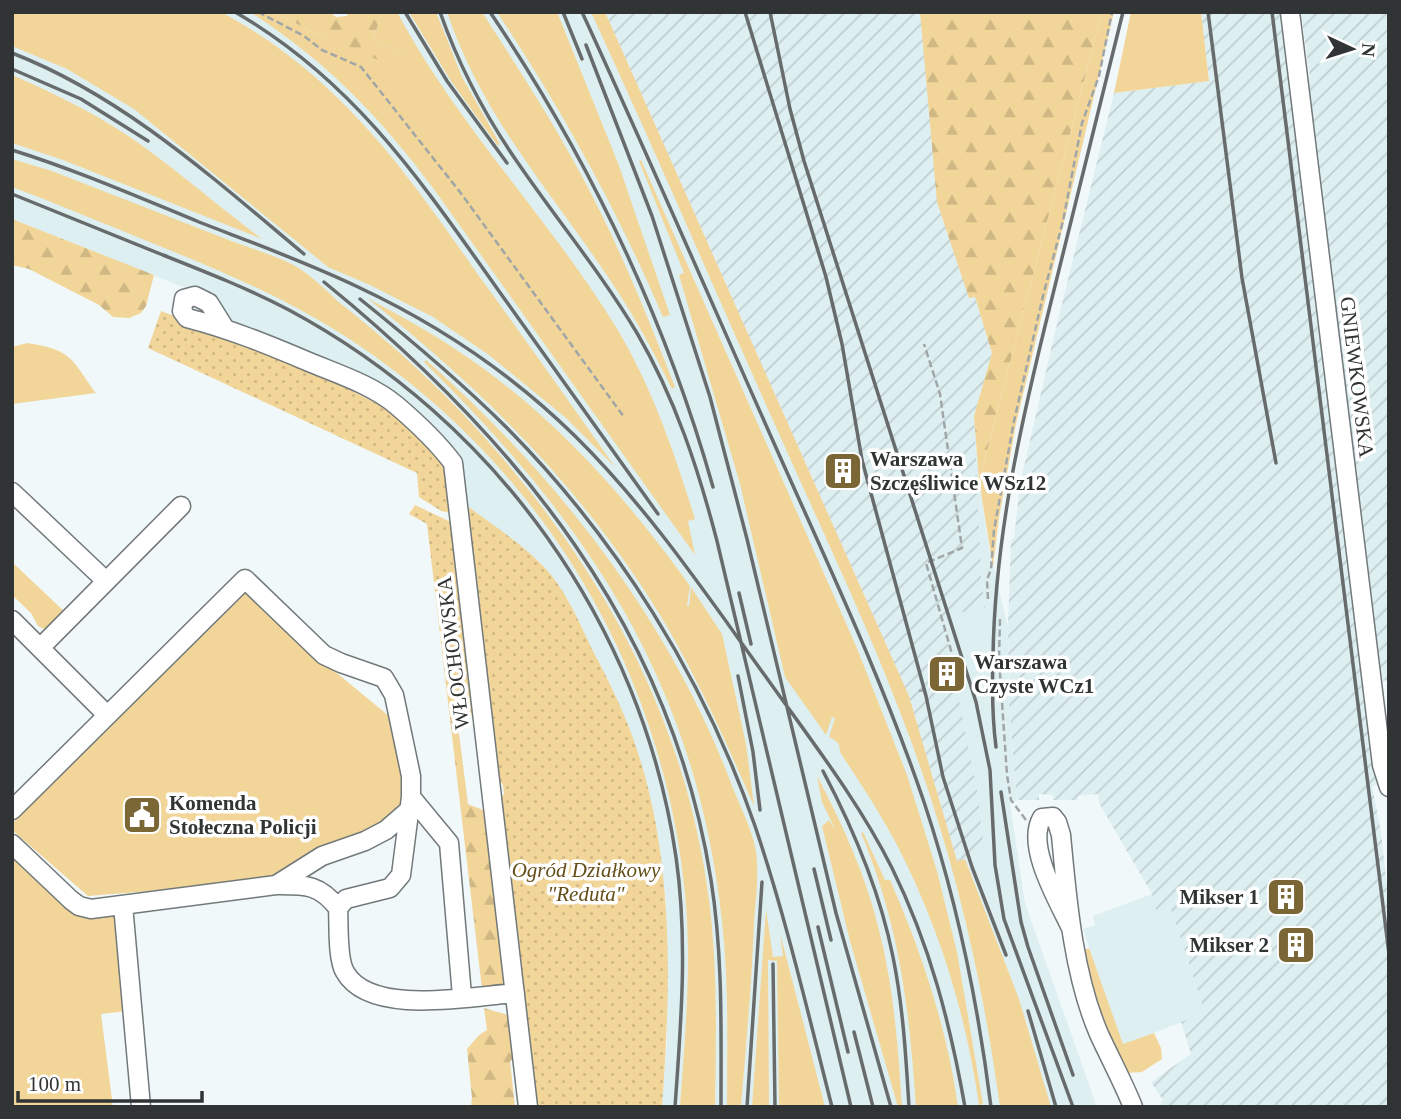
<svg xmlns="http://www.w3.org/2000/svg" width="1401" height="1119" font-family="Georgia,serif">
	<defs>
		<pattern id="industrial-furrows" width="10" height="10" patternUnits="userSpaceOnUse" patternTransform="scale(1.75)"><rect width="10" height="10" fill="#deeff2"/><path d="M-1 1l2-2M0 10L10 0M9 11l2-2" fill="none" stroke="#bfced0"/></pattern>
		<pattern id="forest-firs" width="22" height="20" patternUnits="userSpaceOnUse" patternTransform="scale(1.75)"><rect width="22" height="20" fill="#f2d699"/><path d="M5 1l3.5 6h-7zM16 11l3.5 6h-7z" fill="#d0b884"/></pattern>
		<pattern id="park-dots" width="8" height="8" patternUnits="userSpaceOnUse" patternTransform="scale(1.75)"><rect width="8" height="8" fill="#f2d699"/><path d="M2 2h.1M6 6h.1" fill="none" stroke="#d0b884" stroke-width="1.8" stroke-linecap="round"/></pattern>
	</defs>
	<rect width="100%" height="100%" fill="#f1f8fa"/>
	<path fill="#deeff2" d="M12,12H250L324,56L387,12H920L937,202L992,353L974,416L979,481L989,547L1008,627L1009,704L1017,800L1010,803L1025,903L1097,1107H662L667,1040L666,900L655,819L633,739L539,561L462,502L403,401L226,320L203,295L12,219Z
		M1152,894L1156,909L1170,906L1205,1013L1123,1045L1108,1006L1083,929L1095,925L1093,916Z"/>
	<path fill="url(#industrial-furrows)" d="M605,12H920L970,298L975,296L992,353L974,416L981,578L985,608L942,616L977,790L984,851L957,862L909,696Z
		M1201,12H1284L1379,785L1372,786L1381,832L1389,906V1107H1159L1163,1100L1151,1082L1191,1054L1181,1022L1205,1013L1170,906L1156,910L1152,894L1099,803L1098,794L1078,796V800H1053V795L1039,794V800H1017L1009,704L1008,627L1011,539H1014L1020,484L1054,336L1114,93L1209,81Z
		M1301,12H1389V680L1380,681L1305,79L1310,78Z"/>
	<path fill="#f2d699" d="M12,12H221C339,75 405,170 479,276C525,339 570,403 615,467L566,418L489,355L433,317L370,285L328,267L134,109L67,69L12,46Z
		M250,12H273L315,33L397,67L403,53L379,43L374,37L382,12H397C457,125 549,218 616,327C652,387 674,452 695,519L688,521L695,555L433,188C378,115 327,62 250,12Z
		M409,12H436L462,77L500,144L498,146L451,81Z
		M447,12H482C518,68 554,123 585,182C620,248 648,317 675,387L672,389C653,350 632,312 608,277C549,189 482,116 447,12Z
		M497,12H557L618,163L670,315L663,317C617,209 562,110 497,12Z
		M591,12H605L909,696L957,861L965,859L1019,999L1051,1107H1000C983,982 955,860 911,741C872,634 822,531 776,427C714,289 655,150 591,12Z
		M1102,12H1114L1016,424L999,518L993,567L979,481Z
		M1131,12H1201L1209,81L1114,93Z
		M12,75C58,95 103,117 144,147C184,176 222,209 262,239L63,160L12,143Z
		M12,159L52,171C108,193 165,215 221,237C245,247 274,254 297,267C312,276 327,291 340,303C383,337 423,372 461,412C592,551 684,707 709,900C718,969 716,1038 715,1107H680C685,1036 692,964 685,893C662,666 542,466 351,340C287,298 217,269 147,241C102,223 58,204 12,187Z
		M641,160L856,646L907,775L937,871L957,952L983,1104L979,1105C966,1015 940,929 898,847C881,814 860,783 840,752C840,743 837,741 829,737L835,718L832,717L826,735L785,677L740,484L679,275L684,273L639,161Z
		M367,298C397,314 427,330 455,349C550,411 624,494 690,586L687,606H689L691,587L722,634L746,744L754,806C727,744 700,683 666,625C589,495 485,391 367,298Z
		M27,343C73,350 71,359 96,393L12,404V347Z
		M426,360C556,475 669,619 731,783C738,802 754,833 756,852C759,874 756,899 754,921C752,983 746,1045 741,1107H727C727,1045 729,983 722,921C696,684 590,525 424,362Z
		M12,562L67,614L52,626L44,629L38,626L31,613L12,595Z
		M245,586L321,660L395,721L405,802L384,824L274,881L88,896L12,830V824Z
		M817,776C843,825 866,876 879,930C894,988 898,1047 902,1107H898L850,941L822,826L829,820L836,831L822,802Z
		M863,832L885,880H890C922,953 947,1028 958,1107H916C909,1007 900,927 861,833Z
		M12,851L75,910L110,915L119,919L127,1011L101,1014L113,1107H12Z
		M766,909L773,957L783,956L780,933L825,1107H779L777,961L768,960L769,1107H752Z
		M1089,948L1123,1044L1154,1033L1161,1048L1162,1059L1142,1072L1126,1073L1109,1041L1082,956V951Z"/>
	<path fill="url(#forest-firs)" d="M273,12H330L336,17L347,16L348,12H382L374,37L379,43L403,53L397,68L315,33Z
		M920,12H1102L979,481L974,416L992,353L975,297L969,298L937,202Z
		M12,219L154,275L146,306L141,313L129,318L113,317L99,305L29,269L12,265Z
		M457,718L468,804L483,810L491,818L509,986L482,989L450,719Z
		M484,1008L508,1015L514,1019L518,1057L510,1061L515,1107H471L472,1098L467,1049L479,1035L487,1030Z"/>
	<path fill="url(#park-dots)" d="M161,311L308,367L396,414L448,468L455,514L441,511L419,497L417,473L148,348Z
		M462,502C487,521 515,539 538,561C564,585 578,620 593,651C608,679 622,708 633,738C675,856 671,984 662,1107H534L498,801L504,794L503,785L496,776Z
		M415,505L457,525L476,715L450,719L427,524L409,514Z"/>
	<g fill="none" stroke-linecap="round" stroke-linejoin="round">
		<g stroke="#72797a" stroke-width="21">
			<path id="minor" d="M1290,12L1382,765L1389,787
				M224,327L209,303L195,296L184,299L182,311L187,318C230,329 269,345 309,362C338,374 372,385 396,405C416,422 438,443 453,463L528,1107
				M12,492L106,581
				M12,620L106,714
				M40,648L181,506
				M411,797L449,843L462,996
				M12,810L245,579L324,655L341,663L384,678L394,695L411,776V797L401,875L390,888L346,899L338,908C339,924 337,959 345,972C370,1017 472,996 515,993
				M12,844L71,900L79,906L91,909L276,885C306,885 319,884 338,908
				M276,885L322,856L365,841L386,830L409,810
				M123,905L141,1107
				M1071,928C1059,902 1025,846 1042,818L1053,817L1057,822L1061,835C1067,899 1073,974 1099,1034C1110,1058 1123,1082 1133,1107"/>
		</g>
		<path stroke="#a0a6a7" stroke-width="2.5" stroke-dasharray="7 3.5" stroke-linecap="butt" d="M258,12L304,36L322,50L361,67L460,192L624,417
			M988,599L987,580L991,569L994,530L1014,421L1043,296L1063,221L1082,123L1099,76L1112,12
			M1000,619L999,658L1007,775L1011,800L1026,820
			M919,691L960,682L926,563L962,548L940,394L924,344"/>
		<use href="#minor" stroke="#fff" stroke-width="18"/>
		<path stroke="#676b6b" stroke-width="3.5" d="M235,12C355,81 423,184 501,294C553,367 606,440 658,514
			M405,12L447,81L507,163
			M440,12C459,66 486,117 518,163C557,220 602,274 637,333C675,398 698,468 717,541L851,1107
			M490,12C589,159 665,317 713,487
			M563,12L582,59
			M582,12C646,151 707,292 769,432C823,554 881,675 924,802C957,901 978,1003 991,1107
			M745,12L826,277L842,344L862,460L926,696L943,777L972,867L1006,955
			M770,12L790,109L804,161L976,702L990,770L995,865L1004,919L1073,1107
			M1208,12L1242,278L1276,463
			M1272,12L1389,954
			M586,45L652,216L710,397L747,539L836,913L891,1107
			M12,53C123,96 214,179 304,254
			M12,69L81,99L148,141
			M12,150C76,170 138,197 199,222C253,243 306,262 358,287C437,324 513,375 575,436C649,509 706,594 766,677C810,739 858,800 892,868C930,945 950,1023 965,1107
			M12,194C63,215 113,235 163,255C206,272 249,289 289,310C496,421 642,624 676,857C688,940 681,1024 675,1107
			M324,282C517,439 671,627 711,880C723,955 721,1031 721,1107
			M360,299C411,340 461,382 507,428C617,539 704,678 755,826C786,918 808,1013 832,1107
			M739,593L751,644
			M738,676L753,752L760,810
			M996,747C992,717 992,687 993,656C995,536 1021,422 1050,306C1074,208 1099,110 1123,12
			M823,771C854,830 880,891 893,957C903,1006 906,1057 909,1107
			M1001,792L1021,922L1028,947L1073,1075
			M814,869L831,940
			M818,927L848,1052
			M773,964L775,1107
			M1028,1011L1056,1107
			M854,1032L873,1107
			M747,1107L762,882"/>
	</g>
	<defs>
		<g id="building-square" transform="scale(2.0125)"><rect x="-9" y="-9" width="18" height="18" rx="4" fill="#7b6636" stroke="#fff"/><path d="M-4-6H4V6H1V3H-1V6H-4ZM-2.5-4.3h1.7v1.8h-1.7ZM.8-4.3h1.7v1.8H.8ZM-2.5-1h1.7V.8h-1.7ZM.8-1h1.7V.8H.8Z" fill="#fff"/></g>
		<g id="civic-square" transform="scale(2.0125)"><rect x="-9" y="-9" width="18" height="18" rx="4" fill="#7b6636" stroke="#fff"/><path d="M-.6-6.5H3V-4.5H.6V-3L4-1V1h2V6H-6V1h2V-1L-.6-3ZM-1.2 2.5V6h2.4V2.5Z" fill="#fff"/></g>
	</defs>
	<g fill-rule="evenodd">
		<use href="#building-square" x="843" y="471"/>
		<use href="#building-square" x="947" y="674"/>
		<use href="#civic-square" x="142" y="815"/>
		<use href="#building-square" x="1286" y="897"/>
		<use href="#building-square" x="1296" y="945"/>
	</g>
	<g text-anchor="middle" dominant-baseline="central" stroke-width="7" stroke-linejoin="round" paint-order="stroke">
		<g font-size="21" fill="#313434" stroke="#fff">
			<text transform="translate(1357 377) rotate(83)">GNIEWKOWSKA</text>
			<text transform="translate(453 653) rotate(-97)">WŁOCHOWSKA</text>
		</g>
		<g font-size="21" font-weight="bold" fill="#313434" stroke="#fff" text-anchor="start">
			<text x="870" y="459">Warszawa<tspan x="870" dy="24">Szczęśliwice WSz12</tspan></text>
			<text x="974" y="662">Warszawa<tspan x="974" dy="24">Czyste WCz1</tspan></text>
			<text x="169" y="803">Komenda<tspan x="169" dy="24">Stołeczna Policji</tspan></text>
			<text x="1259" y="897" text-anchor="end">Mikser 1</text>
			<text x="1269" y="945" text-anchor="end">Mikser 2</text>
		</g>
		<g font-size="21" font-style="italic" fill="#644f19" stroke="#fff">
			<text x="586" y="870">Ogród Działkowy<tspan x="586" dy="24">"Reduta"</tspan></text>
		</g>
	</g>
	<rect width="1401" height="1119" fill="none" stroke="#313434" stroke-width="28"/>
	<g transform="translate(1352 49) rotate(94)" stroke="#ffffff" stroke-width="5" paint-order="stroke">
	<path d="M0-5L12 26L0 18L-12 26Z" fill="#313434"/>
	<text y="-10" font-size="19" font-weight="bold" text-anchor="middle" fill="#313434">N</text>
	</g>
	<path d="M18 1091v10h184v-10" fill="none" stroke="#313434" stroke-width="3.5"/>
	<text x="28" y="1091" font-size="21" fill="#313434" stroke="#ffffff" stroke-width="5" paint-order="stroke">100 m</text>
</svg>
